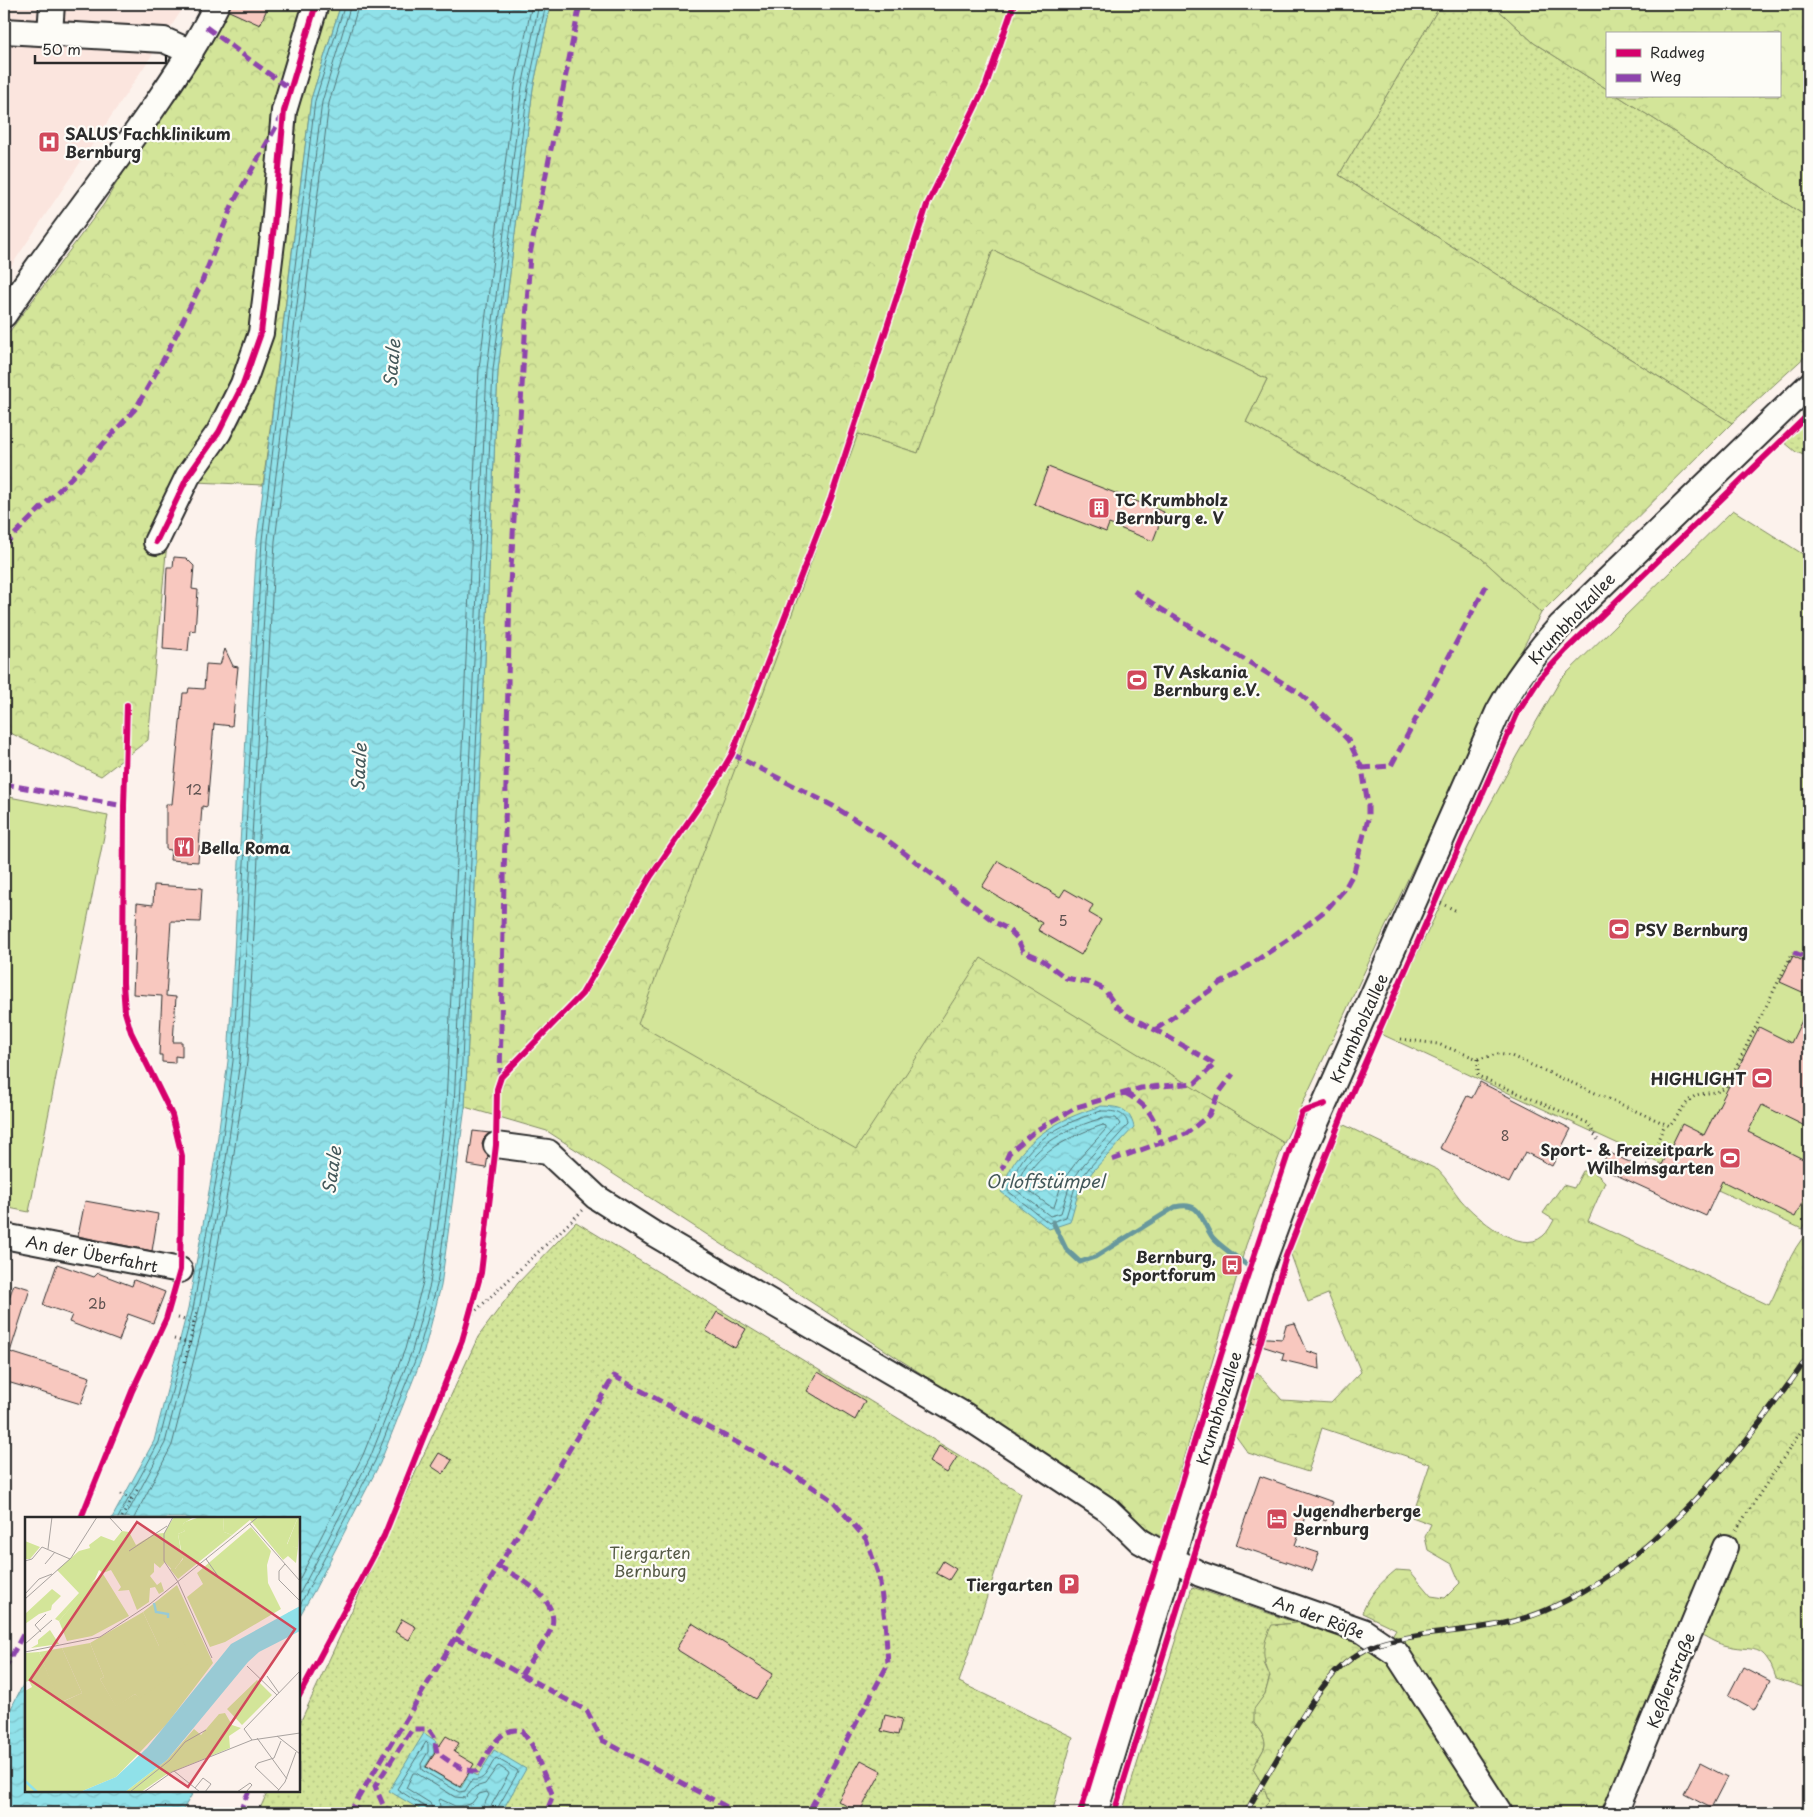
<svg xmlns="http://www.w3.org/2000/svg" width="1813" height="1817" font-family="'Playpen Sans',sans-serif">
	<defs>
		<pattern id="green-dots" width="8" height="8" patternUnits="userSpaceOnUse" patternTransform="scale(1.25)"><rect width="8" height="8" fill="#d3e599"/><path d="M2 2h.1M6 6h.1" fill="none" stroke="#b5c584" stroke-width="1.8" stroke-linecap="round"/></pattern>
		<pattern id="forest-crowns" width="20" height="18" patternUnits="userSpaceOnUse" patternTransform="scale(1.25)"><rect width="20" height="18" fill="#d3e599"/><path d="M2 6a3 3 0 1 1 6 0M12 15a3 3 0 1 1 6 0" fill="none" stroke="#b5c584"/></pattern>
		<pattern id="water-waves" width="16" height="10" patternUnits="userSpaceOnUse" patternTransform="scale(1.25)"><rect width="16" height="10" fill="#90e1e9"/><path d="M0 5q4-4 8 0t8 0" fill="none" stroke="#7cc1c8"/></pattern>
	</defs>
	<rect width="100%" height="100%" fill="#fcf2ec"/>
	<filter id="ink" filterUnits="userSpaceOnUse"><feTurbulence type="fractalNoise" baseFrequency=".02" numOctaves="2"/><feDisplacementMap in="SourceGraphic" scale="10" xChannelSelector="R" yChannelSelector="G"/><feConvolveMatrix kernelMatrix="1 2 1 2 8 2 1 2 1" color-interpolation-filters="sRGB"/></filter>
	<g filter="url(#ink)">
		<path fill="#fbe5de" d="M4,4H186L4,277Z"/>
		<path fill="url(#green-dots)" stroke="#7f8862" d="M1441,4H1492L1534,43L1607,89V96H1618L1809,218V353L1732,423L1339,175Z
			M1809,417V457L1796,452L1784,442Z
			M576,1222L1021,1493L959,1682L1073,1737L1052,1813H258L268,1791H299V1725L478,1337L518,1283Z
			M1192,1587L1297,1623L1283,1624L1264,1663L1270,1676L1265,1694L1255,1709L1254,1723C1273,1748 1264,1744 1253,1769L1263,1785L1269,1801L1257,1813H1122Z"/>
		<path fill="url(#forest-crowns)" stroke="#7f8862" d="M223,4H341L311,99L263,485L173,481L148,740L101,776L4,730V339L104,204Z
			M551,4H1441L1339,175L1732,423L1541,613L1481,558L1246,422L1267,379L993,250L918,453L858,434L970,969L981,957L1284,1143L1246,1245L1161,1539L1047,1455L547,1131L465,1107L498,370L533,88Z
			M1492,4H1809V218L1618,96H1779V34H1607V89L1534,43Z
			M1340,1123L1438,1170C1447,1179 1453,1190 1461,1200C1476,1217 1520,1256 1543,1236C1548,1232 1551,1225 1554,1220L1543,1213L1563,1185L1574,1188L1583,1171C1593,1171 1598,1174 1605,1182L1588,1221L1769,1305C1782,1282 1789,1250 1809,1231V1689L1776,1678C1763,1640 1754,1653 1724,1645C1715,1643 1706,1637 1699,1633L1646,1703L1641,1725L1627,1747L1625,1756L1632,1765L1612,1813H1257L1269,1801L1263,1785L1253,1769C1264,1745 1273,1747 1254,1723V1709L1265,1694L1270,1676C1261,1656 1262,1644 1272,1625L1297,1623L1301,1620L1383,1651L1396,1629L1362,1613C1370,1594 1380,1583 1396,1570L1410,1571L1431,1596L1445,1598L1460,1583L1452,1564L1428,1550L1425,1537L1431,1524L1412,1517L1430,1464L1322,1428L1308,1472L1248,1453L1235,1435L1236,1414L1257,1372L1282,1400L1331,1403L1361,1372L1328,1294L1308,1302L1289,1249Z"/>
		<path fill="#d3e599" stroke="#7f8862" d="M993,250L1267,379L1246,422L1481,558L1541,613L1452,785L1284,1143L981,958L880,1114H879L856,1149L638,1024L743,748L858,434L918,453Z
			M1733,510L1809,558V1213L1802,1229L1379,1033L1479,825L1517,755L1561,679Z
			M4,796L108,816L29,1212L4,1207Z"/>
		<path fill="url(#water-waves)" stroke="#68989d" d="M341,4H551L533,88L498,370L465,1107L441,1286L423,1355L380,1463L314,1591L299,1617V1518H112L154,1441L188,1308L215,1158L228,1061L257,539L311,99Z
			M1101,1106C1119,1107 1129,1107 1134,1127L1093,1171L1079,1190L1070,1222L1049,1229L1001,1192C1005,1182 1009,1169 1016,1160C1037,1130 1067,1117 1101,1106Z
			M26,1679V1791H194L181,1813H4V1722Z
			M424,1733L436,1741L433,1747L434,1753L425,1767L461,1788L470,1772L478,1776L494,1750L526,1769L501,1813H426L389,1791Z"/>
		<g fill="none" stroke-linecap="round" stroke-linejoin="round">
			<path stroke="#537477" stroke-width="1" d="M1101,1111C1112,1111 1126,1111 1128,1125L1089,1168L1075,1187L1066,1217L1049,1223L1008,1191C1009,1185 1012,1179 1015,1173C1031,1138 1066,1122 1101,1111Z
				M1102,1118H1116L1120,1124L1084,1164L1070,1184L1061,1213L1050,1216L1016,1190C1016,1185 1018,1180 1021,1175C1035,1143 1070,1128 1102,1118Z
				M1103,1125L1106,1126V1129L1078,1160L1063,1180L1054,1207H1051L1025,1188C1026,1156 1077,1133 1103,1125Z
				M118,1518L159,1442L193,1309L220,1158L233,1061L262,540L315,101L345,4
				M125,1518L165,1443L199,1310L226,1159L240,1061L268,540L322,102L351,4
				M134,1518L172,1445L206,1312L233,1160L247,1062L275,541L329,103L359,4
				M299,1580L363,1455L405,1349L423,1282L446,1105L479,369L515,86L532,4
				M299,1595L370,1458L412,1351L430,1284L454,1106L487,369L522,87L539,4
				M299,1607L375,1461L418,1353L437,1285L460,1106L493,370L528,88L546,4
				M428,1813L425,1807L397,1789L426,1742L428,1744V1752L421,1764L422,1770L459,1792L465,1791L472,1780C486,1782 488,1768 496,1758L517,1770L518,1772L497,1809V1813
				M434,1813L430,1803L406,1788L413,1773H416L455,1797L465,1798L475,1787L485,1784L497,1767L499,1766L508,1772L509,1774L491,1806L490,1813
				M441,1813L439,1801L440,1799L455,1806H463L472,1803L479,1794L487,1792L489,1795L484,1805L483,1813"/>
			<path stroke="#68989d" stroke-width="5" d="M1053,1222L1066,1249L1080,1262L1095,1257L1175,1207C1203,1200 1200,1221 1213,1238C1222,1248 1237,1257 1248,1266"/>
		</g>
		<path fill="#f8c8bf" stroke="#2b2b2b" d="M231,4H269L260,25L229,11Z
			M1048,467L1164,512L1153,541L1109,524L1106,532L1034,504Z
			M174,557L186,558L194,566L192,589L198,590L195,631L190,630L188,651L163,649L167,567H173Z
			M225,649L233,666L238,667L232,726L214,724L207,807L202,806L198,862L170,860L171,850L166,849V804H172L183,693H188L189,688L204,689L206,664L220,665Z
			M998,861L1060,897L1065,889L1093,905L1089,913L1101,920L1081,955L1038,930L1042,923L982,887Z
			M154,885L202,888L200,922L171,921L166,996L176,997L173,1042H182V1057L175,1056V1063L162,1062V1055H159L162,996L133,994L137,903L153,905Z
			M1793,956L1809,964V995L1780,982Z
			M1809,1006V1128L1762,1105L1748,1132L1809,1162V1189L1795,1217L1722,1181L1706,1216L1601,1168L1608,1152L1657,1175L1682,1124L1704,1135L1759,1027L1791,1043Z
			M1480,1082L1571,1129L1552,1166L1525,1152L1509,1183L1440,1148L1467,1096L1472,1098Z
			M473,1131L490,1133L485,1137L482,1144L484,1151L488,1156L486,1168L468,1165Z
			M85,1201L158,1214L152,1251L78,1236Z
			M57,1264L94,1277L98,1273L132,1286L134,1280L165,1292L153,1323L128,1314L119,1341L69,1322L72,1315L43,1305Z
			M14,1284L30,1289L10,1352L90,1377L81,1404L4,1381V1312Z
			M717,1312L746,1329L735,1348L706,1331Z
			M1295,1323L1307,1351L1319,1355L1320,1369L1282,1360L1284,1353L1252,1343L1254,1337L1282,1339L1286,1325Z
			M818,1372L865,1401L855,1420L807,1391Z
			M939,1446L957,1457L947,1473L929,1462Z
			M439,1453L452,1460L443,1474L431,1466Z
			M1260,1476L1333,1502L1326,1521L1306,1514L1295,1545L1319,1553L1312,1571L1236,1545Z
			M943,1561L956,1569L949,1580L936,1573Z
			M402,1619L416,1627L409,1640L395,1632Z
			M692,1623L773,1674L756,1699L676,1649Z
			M1743,1667L1770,1681L1754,1710L1728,1696Z
			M885,1715L902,1719L898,1735L881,1731Z
			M446,1736L459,1743L454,1752L474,1764L460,1787L426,1767L435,1753L434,1746L440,1745Z
			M861,1760L882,1771L859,1813L838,1801Z
			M1700,1763L1727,1777L1711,1808L1684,1794Z"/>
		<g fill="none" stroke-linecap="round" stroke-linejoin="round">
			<g stroke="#2b2b2b" stroke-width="28">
				<path id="minor" d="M4,31L164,40L191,52
					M50,33L52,4
					M4,315C54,241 110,172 160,98C181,67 201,37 217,4
					M156,542L188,476L219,432L243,384L261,333L274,226L284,111L316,4
					M496,1145L548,1152L596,1197L654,1234L963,1414L1108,1510L1140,1541L1172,1559L1200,1574L1363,1631L1397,1654L1500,1813
					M4,1236L180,1270
					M1095,1813L1260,1270L1305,1148L1498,712C1515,680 1536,652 1561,625L1809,385
					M1615,1813L1725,1547"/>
			</g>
			<path stroke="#2b2b2b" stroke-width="3" stroke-dasharray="1 4" stroke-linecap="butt" d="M1436,901L1457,911
				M1401,1039L1438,1044L1478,1059L1498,1054L1511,1056L1670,1126C1678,1116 1687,1097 1700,1094C1710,1092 1717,1094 1726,1087L1793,952
				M1478,1059V1076L1588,1123L1599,1142
				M1647,1165L1665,1124
				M469,1317L583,1210
				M178,1318L194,1323
				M174,1339L189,1343
				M185,1362L197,1311
				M121,1494L131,1499
				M122,1517L138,1488
				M1736,1530L1809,1419"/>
			<use href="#minor" stroke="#fdfcf7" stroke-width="24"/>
			<g stroke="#2b2b2b" stroke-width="5.5">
				<path id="rail" d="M1246,1813C1259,1788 1274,1764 1288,1740C1309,1706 1330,1667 1367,1649C1384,1640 1404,1638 1423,1635C1467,1629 1512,1627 1553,1607C1639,1567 1705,1494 1762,1420C1778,1398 1795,1377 1809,1355"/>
			</g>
			<use href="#rail" stroke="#fdfcf7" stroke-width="4" stroke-dasharray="11" stroke-linecap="butt"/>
			<path stroke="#8e44ad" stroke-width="5" stroke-dasharray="10 5" stroke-linecap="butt" d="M206,27C235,48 262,70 291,89
				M4,545L86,463L136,408L167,353L201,284L233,203L281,118
				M1134,591L1158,607L1298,692L1326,717L1348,740L1362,768L1368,805V819L1354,872L1344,890L1327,909L1293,936L1230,978L1219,984L1155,1030
				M732,754L833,806L886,839L996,923L1008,929L1017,938L1023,951L1041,959L1066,978L1091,983L1104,989L1116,1006L1128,1016L1163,1034L1215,1064L1195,1083L1141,1088L1077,1107L1035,1131L1009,1153L1002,1169
				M1362,768L1391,766L1486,586
				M4,784L124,806
				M1793,952L1809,959
				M500,1078L510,585L530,254L580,4
				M1125,1093C1148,1105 1156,1118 1161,1143
				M1112,1160L1186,1134L1209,1115L1218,1094L1233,1074
				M498,1566C517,1576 559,1598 552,1626C549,1637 528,1664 521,1675
				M455,1638L587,1711L602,1740L738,1813
				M4,1670L26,1629
				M353,1807L364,1813
				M239,1813L249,1791
				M349,1813L614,1376L786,1469L833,1501L866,1539L879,1576L885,1620L888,1664L808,1813
				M394,1813L384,1807L375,1786L412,1729H429L434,1736L437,1753C450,1761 462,1772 477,1771C487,1756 499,1724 522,1731L532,1745L553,1796L546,1813"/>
			<g stroke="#fdfcf7" stroke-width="9">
				<path id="cycleway" d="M156,542L188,476L219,432L243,384L261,333L274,226L284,111L316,4
					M81,1518L132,1391L166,1319L180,1270L182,1156L172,1115L131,1032L125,1012L123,983L124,806L127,705
					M299,1696L384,1536L462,1341L481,1273L496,1145L497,1089L501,1077L582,994L651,876L715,783L732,754L831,498L927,205L986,85L1014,4
					M1080,1813L1221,1355L1302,1112L1325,1104
					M1114,1813L1259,1347L1286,1256L1344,1111L1518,712L1540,678L1566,650L1809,414"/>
			</g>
			<use href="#cycleway" stroke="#d6006c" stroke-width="6"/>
		</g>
	</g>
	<defs>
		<g id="hospital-square" transform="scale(1.125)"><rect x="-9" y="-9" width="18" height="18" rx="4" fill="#d1495b" stroke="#fdfcf7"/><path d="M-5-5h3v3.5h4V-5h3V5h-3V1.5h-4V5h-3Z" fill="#fff"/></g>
		<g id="building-square" transform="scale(1.125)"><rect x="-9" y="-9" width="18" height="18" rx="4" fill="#d1495b" stroke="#fdfcf7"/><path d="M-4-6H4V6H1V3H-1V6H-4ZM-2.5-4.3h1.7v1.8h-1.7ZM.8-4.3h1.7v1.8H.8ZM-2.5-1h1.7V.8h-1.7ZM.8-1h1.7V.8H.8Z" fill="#fff"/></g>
		<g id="stadium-square" transform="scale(1.125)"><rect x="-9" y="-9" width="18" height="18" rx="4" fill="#d1495b" stroke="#fdfcf7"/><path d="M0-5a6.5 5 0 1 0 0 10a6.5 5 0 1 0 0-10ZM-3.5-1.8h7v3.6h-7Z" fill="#fff"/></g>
		<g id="restaurant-square" transform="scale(1.125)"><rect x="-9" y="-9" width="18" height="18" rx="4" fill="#d1495b" stroke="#fdfcf7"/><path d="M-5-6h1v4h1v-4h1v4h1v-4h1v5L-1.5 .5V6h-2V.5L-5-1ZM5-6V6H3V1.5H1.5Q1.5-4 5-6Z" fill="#fff"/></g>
		<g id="bus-square" transform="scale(1.125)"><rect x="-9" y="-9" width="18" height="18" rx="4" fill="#d1495b" stroke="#fdfcf7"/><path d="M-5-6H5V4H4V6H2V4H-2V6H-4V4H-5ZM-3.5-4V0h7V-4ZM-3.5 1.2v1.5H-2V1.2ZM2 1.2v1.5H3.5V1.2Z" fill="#fff"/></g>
		<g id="hotel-square" transform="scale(1.125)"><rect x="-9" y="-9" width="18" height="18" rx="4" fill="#d1495b" stroke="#fdfcf7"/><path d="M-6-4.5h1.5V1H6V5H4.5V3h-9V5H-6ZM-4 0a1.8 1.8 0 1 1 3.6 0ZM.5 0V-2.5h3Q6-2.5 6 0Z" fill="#fff"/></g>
		<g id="parking-square" transform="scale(1.125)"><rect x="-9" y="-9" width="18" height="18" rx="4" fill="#d1495b" stroke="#fdfcf7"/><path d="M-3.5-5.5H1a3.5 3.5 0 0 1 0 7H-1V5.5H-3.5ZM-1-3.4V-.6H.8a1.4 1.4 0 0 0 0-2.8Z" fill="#fff"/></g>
	</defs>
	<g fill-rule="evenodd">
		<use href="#hospital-square" x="49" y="142"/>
		<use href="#building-square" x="1099" y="508"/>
		<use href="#stadium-square" x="1137" y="680"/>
		<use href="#restaurant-square" x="184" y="847"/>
		<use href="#stadium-square" x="1619" y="929"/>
		<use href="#stadium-square" x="1762" y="1078"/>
		<use href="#stadium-square" x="1730" y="1158"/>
		<use href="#bus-square" x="1232" y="1265"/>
		<use href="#hotel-square" x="1277" y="1519"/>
		<use href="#parking-square" x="1069" y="1584"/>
	</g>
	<g text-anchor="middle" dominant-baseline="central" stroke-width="4.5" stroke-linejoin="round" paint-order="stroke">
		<g font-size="14" fill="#5e5250">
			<text x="194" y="789">12</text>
			<text x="1063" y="920">5</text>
			<text x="1505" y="1135">8</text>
			<text x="97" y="1303">2b</text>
		</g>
		<g font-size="16" font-weight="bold" fill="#2b2b2b" stroke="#fdfcf7" text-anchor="start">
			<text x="65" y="133">SALUS Fachklinikum<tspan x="65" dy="18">Bernburg</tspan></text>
			<text x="1115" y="499">TC Krumbholz<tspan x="1115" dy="18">Bernburg e. V</tspan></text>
			<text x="1153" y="671">TV Askania<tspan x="1153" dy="18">Bernburg e.V.</tspan></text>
			<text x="200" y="847">Bella Roma</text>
			<text x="1635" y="929">PSV Bernburg</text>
			<text x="1746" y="1078" text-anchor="end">HIGHLIGHT</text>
			<text x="1714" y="1149" text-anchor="end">Sport- &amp; Freizeitpark<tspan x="1714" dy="18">Wilhelmsgarten</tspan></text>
			<text x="1216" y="1256" text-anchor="end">Bernburg,<tspan x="1216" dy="18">Sportforum</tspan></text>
			<text x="1293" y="1510">Jugendherberge<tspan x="1293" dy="18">Bernburg</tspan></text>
			<text x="1053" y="1584" text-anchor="end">Tiergarten</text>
		</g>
		<g font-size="16" fill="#2b2b2b" stroke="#fdfcf7">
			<text transform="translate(1571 618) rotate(-47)">Krumbholzallee</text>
			<text transform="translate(1358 1028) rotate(-66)">Krumbholzallee</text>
			<text transform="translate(92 1253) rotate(11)">An der Überfahrt</text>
			<text transform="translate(1218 1408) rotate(-73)">Krumbholzallee</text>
			<text transform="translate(1319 1616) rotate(20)">An der Röße</text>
			<text transform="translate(1670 1680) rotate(-68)">Keßlerstraße</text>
		</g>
		<g font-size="16" fill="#555a46" stroke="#fdfcf7">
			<text x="650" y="1552">Tiergarten<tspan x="650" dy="18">Bernburg</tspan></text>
		</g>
		<g font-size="18" font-style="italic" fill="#44585a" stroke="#fdfcf7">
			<text transform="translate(391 363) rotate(-85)">Saale</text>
			<text transform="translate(358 767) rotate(-87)">Saale</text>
			<text transform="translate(331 1170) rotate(-82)">Saale</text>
			<text x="1045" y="1180">Orloffstümpel</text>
		</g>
	</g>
	<g transform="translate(25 1517)">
		<rect width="275" height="275" fill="#fcf2ec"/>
		<path d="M175,0H198L199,15L207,18L153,62L145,52H150L158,42L153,17L160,14L156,10L160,5ZM273,0H275L273,31L262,28ZM226,10L246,34L242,48L243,66L256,92L200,125L185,130L162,80L178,67L172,56ZM0,24L15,30L5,42H0ZM25,113L34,127L6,131L13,127V123ZM37,131L57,176L34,186L14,135Z" fill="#d3e599"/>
		<path d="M149,0H169L159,6L157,10L160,14L153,17L156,35L161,36L154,47L148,54L140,45L135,51L129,46V55L125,59L132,68L136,65L139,74L134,77L130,70L125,71L124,85L112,93L104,73L93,74L96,70L86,53L78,56L74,53L70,62L34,104L30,102L54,76L32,53L54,34L65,31L64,28L76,19L89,24L97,14L104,15L111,28L129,17L139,16ZM198,0H273L262,27L273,31L271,46L263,39L258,43L225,3L207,18L199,15ZM152,68L188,146L141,208L91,260L55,275H0V174L7,170L4,164L0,165V136L14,135L35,186L57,176L37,131L65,126L79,160L75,162L91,189L110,177L114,181L134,129L118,95ZM27,72L36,79L27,88L26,93L14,97L0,107V97ZM200,196L207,208L216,211L204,219L205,231L142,257L116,275H100L142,243L169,212L176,218L194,197Z" fill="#d3e599"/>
		<path d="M78,57L104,99L67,119L42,124L34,104L63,69ZM118,95L134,129L156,120L168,143L114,182L110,177L91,190L75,162L79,160L65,126ZM232,163L247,178L217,208L202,192Z" fill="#d3e599"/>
		<path d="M275,89V114L234,135L223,145L142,243L100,275H55L91,260L122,231L206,127Z" fill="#90e1e9"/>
		<path fill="none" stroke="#90e1e9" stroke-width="2.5" d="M129,86L131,95L143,97V101M263,96L275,113M0,264L12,275"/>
		<path fill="none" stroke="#a8a29f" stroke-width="1" d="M84,0L97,14M148,0L139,17V44L153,65L187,141M225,7L275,64M23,32L27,0M104,34L142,9M181,42L193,59M0,44L7,42L17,30L45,42M20,47L30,35M260,47L254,54V63L275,84M0,77L14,62L27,57M0,82L46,41L72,0M16,115L10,108L21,97M0,127L27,103M0,135L75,120L125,87L233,0M222,149L252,178M242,159L254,176M252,219L275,237M232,221L262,262M227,223L219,212L275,154M149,254L175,275M170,271L178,261L186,267L180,275M254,273L230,250L233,246L249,241L256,224M105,275L145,243L160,225L181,213M119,275L147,255L227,223L275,216M212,275L225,266L227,268L221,275M252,275L260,265L271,235"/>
		<path fill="#d1495b" fill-opacity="0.15" stroke="#d1495b" stroke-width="2.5" d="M112,5L270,112L163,270L5,163Z"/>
		<rect width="275" height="275" fill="none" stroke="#2b2b2b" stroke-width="2.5"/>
	</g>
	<rect width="1813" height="1817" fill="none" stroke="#fdfcf7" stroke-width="20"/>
	<rect x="10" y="10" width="1793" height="1797" fill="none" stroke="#2b2b2b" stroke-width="2" filter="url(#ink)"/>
	<rect x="1606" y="32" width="175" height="65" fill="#fdfcf7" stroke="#a9a8a5"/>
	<rect x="1616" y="49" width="25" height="8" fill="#d6006c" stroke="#a9a8a5"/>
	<text x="1650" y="58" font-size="15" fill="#2b2b2b">Radweg</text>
	<rect x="1616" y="74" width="25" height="8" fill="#8e44ad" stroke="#a9a8a5"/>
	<text x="1650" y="82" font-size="15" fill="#2b2b2b">Weg</text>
	<path d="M35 55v8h131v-8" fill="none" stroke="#2b2b2b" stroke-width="2.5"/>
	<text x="42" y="55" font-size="15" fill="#2b2b2b" stroke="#fdfcf7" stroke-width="4" paint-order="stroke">50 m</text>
</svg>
